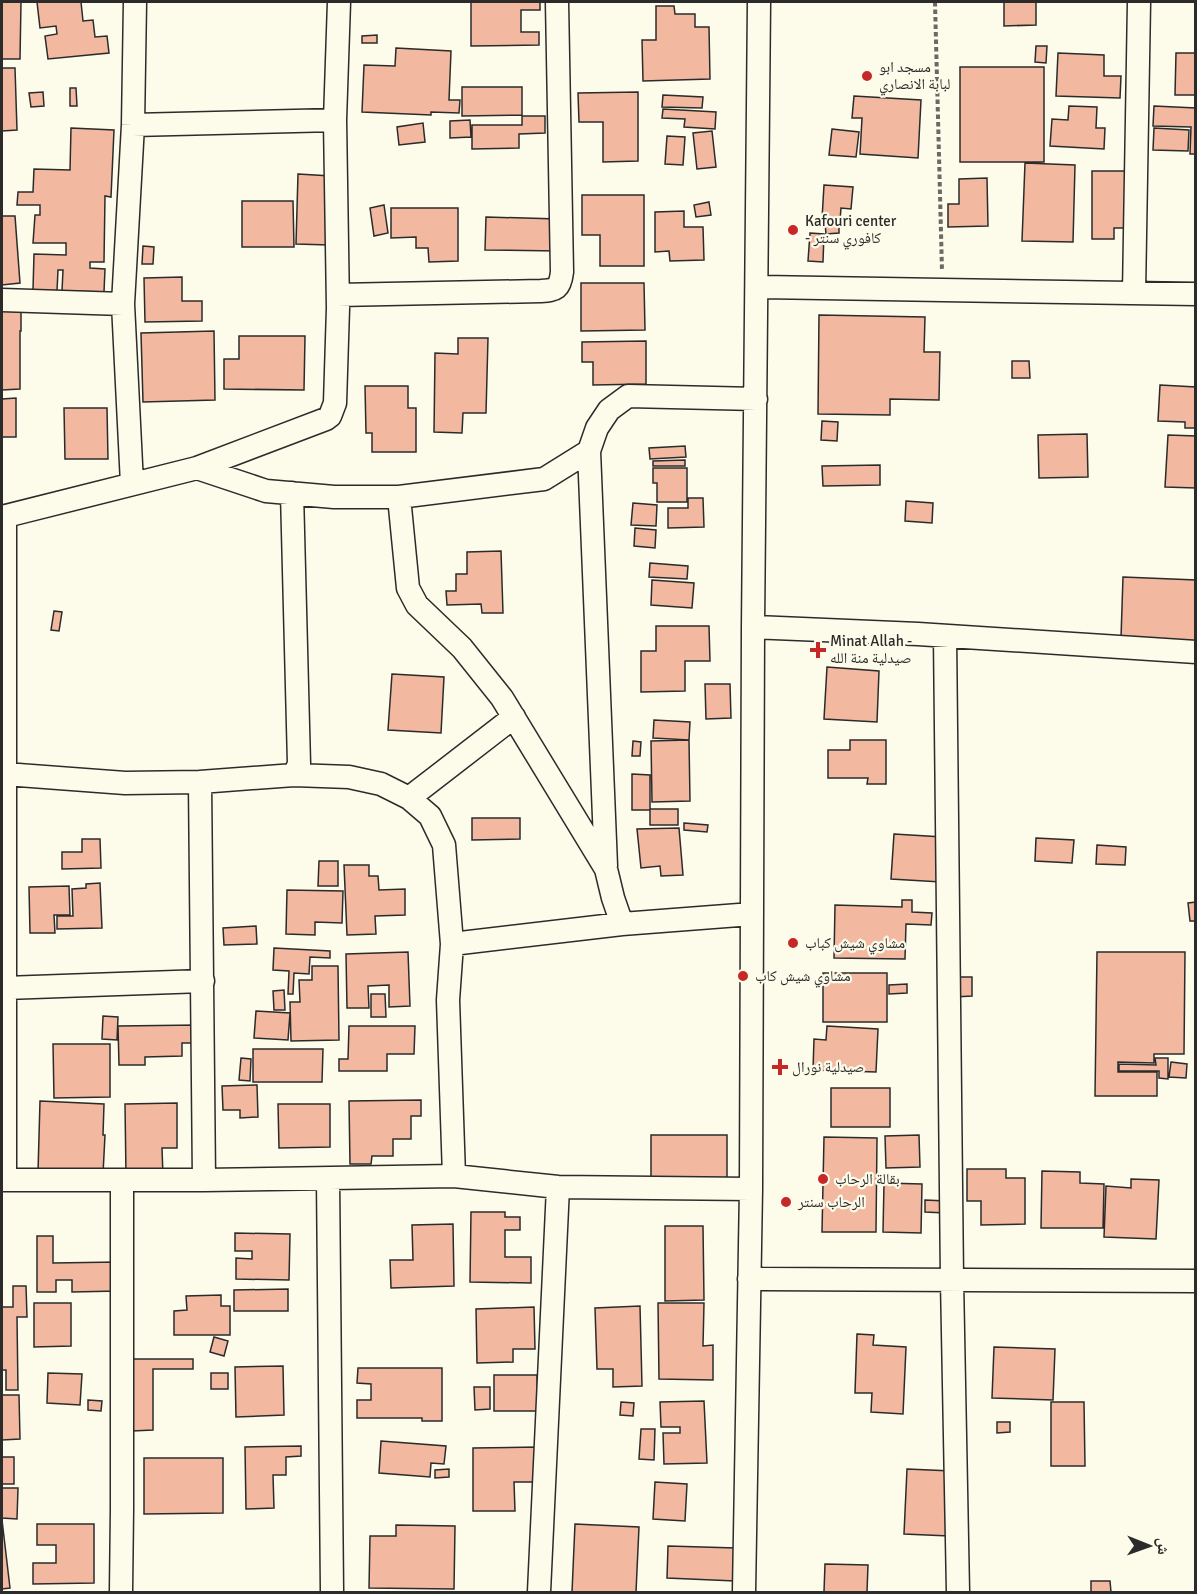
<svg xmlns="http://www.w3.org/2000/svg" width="1197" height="1594" font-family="Signika,'Noto Naskh Arabic',sans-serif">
	<rect width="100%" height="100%" fill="#fdfbea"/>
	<path fill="#f2b8a0" stroke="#2b2b2b" stroke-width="1.5" d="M2,2H21L20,59H2Z
		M37,2H81L83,21L93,20L95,37L107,36L109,53L48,59L45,36L57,34L56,26L40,28Z
		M471,2H540V10H521V32H539V45L471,46Z
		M1004,2H1036V25L1004,26Z
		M656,6H674L675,14H695V27H709L710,79L643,81L642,40H656Z
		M377,35V43H362V36Z
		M1036,46H1047L1046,63L1035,62Z
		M396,48L451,51L449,100H460L459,113L431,112V115L362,112L364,65L395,66Z
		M1058,53L1104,55V76H1121L1120,98L1056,96Z
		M1176,53H1196V95H1175Z
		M960,67H1044V162H960Z
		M2,68H15L17,130L2,131Z
		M462,87H522V115L462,116Z
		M70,88H76L77,106H70Z
		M43,92L44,106L31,107L29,93Z
		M638,92V161L603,162V122H579L578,93Z
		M663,95L703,97L702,108L662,107Z
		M854,96L921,100L918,158L860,154L862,118H852Z
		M1069,106L1097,107L1096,128H1105L1104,149L1050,146L1052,119L1068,120Z
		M1154,106L1196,108V154H1190L1191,127L1153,126Z
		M663,109L716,112L715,129L684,127L685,119L662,118Z
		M522,116H545V133L519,134V148L472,149V125H522Z
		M470,120L471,137L450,138V121Z
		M423,123L425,142L399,145L397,127Z
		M71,128L114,130L111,197L105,196L104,262H90V268L105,269L104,292L62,291L63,270H58L57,291L33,290L34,254L66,255V243H33L35,215H40V205H17L18,192H33L34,169L70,170Z
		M1154,128L1189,130L1188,151L1153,150Z
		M832,129L859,132L856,157L829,155Z
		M712,131L716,167L697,169L693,133Z
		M667,136L685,137L683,165L665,164Z
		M1025,163L1075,165L1073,242L1022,241Z
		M1092,171H1132L1133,228H1114V239H1092Z
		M298,174L331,176L329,245L296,244Z
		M987,178L988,226L948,227V204H959V179Z
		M824,185L853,187L851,209L841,208L840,220L822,219Z
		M582,195H644V266H600V235H582Z
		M242,201H293L294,247H242Z
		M709,202L711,215L696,217L694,205Z
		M384,205L388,233L374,236L370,208Z
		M391,208H458V261L429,262L428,248H416V237L391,238Z
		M684,211V227H703L704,260L670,261L669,251L655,252V212Z
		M2,216H15L20,283L2,285Z
		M486,217L558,219L559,251L485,250Z
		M839,222V233L826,234L825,223Z
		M810,233L824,234L823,262L808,261Z
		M143,246L154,247L153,264H142Z
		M182,277V301H202V321L145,322L144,278Z
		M581,283H644L645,330L581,331Z
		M2,311H21V331H20V389L2,390Z
		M819,315L925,317L924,352H940L939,400L890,399V415L818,414Z
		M214,331L215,400L143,402L141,333Z
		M239,336H305L304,390L224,389V359H239Z
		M458,338H488L486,413H463L462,433L434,432L435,353L458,354Z
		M646,341V384L593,385V362H582V342Z
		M1012,361H1029L1030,378H1012Z
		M1160,385L1196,387V428H1185V422L1158,421Z
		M365,386H408V408H416V452H372V433H366Z
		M16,398V437H2V399Z
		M64,408H107L108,459H65Z
		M822,421L838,422L837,441L821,440Z
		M1087,434L1088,477L1039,478L1038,435Z
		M1168,435L1196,436V488L1165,487Z
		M685,446L686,457L650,459L649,448Z
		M685,460V466H653V461Z
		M880,465V485L823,486L822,466Z
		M653,468H687V502H657V483H653Z
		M688,498H703L704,527L668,528V508H688Z
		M906,501L933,503L932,523L905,521Z
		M633,503L657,505L656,526L631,525Z
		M635,528L656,530L655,548L634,546Z
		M501,551L503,613H482L481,604L447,605L446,591H456V574H467V552Z
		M650,563L688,566L687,579L649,577Z
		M1123,577L1196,580V641L1121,638Z
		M652,580L694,583L692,608L651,605Z
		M54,611L62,612L59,631L51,630Z
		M656,626H709L710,661H685V691L641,692V651H656Z
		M827,667L879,671L877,722L824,719Z
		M392,674L444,677L441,733L388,730Z
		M705,684H730L731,718L706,719Z
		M654,720L690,722L689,740L653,738Z
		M689,740L690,801L652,802L651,741Z
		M850,740H886V784H867L868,778H828V750H850Z
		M633,741L641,742L640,756H632Z
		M632,774L650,775V810H632Z
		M650,809H678V825H650Z
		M472,818H520V839L472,840Z
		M684,823L708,825L707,832L684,830Z
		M679,828L683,875L661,876L660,866L641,868L637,829Z
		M894,834L943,837L941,882L891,879Z
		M1036,838L1074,840L1072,863L1035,861Z
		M82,839H100L101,868L62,869V852H82Z
		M1097,845L1126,847L1125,865L1096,864Z
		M319,861H338V886H318Z
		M344,865H369V876H378L379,890L405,889V915L375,916L376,934L347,935Z
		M100,883L102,928L57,929V916H73L72,889L86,888V884Z
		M69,886L70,915H54L55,933H30L29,887Z
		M287,890L343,891L342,923L315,922V935L286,934Z
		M902,900H912V912L932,913L931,925L906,924L905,959L834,958L835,905L902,907Z
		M1196,902V921H1190L1188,903Z
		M256,926L257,944L224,945L223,928Z
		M274,948L330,951V958L310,957L309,974L294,973L293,994H288L289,971L273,970Z
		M408,952L410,1006L389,1007V985L368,986L369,1008H347L346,954Z
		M1097,952H1185L1184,1054H1154V1063L1118,1062V1072H1157V1096H1095Z
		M312,966H338L339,1040L291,1041L290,1002H300L299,980H312Z
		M823,973H887V1022H823Z
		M954,977H972V996L954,997Z
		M907,984V993L889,994V985Z
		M284,990L285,1010H274L273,991Z
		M371,994H385L386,1017H371Z
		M256,1011L290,1013L288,1040L254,1038Z
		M103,1016L118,1017L117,1040L102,1039Z
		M198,1025L199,1043H182V1056L145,1057V1065H119L118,1026Z
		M349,1026H415L414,1054H387V1071H339V1059H348Z
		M827,1026L878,1029L876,1072L813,1070L814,1039L826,1040Z
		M53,1044H110V1097L54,1098Z
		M253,1049H323L322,1082H253Z
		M241,1058L251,1059L250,1081L239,1080Z
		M1155,1058H1168V1079L1159,1078V1071H1119V1064L1156,1065Z
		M1171,1062L1187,1064L1186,1078L1169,1077Z
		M257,1085L258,1117L240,1118V1110H223L222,1086Z
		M831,1088H890V1127H831Z
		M421,1100V1116H411V1139H393V1156H372L371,1164H350L349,1101Z
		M40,1101L104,1104L103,1135H105L103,1174L38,1172Z
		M177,1103V1148H162L163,1176H126L125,1104Z
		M278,1104H330V1147L279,1148Z
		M651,1135H727V1180H651Z
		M919,1135L920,1167L886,1168L885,1136Z
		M824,1137L877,1138L876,1232H822Z
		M967,1169H1006V1178H1025V1224L981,1225V1201H967Z
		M1042,1171L1080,1172V1183L1104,1184L1103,1228H1041Z
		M1131,1179L1159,1180L1156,1239L1104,1237L1106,1186L1131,1188Z
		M884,1183L922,1184L921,1233L883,1232Z
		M925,1200L946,1201L945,1213L925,1212Z
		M471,1212H505V1217H520V1230H505V1257H531V1283L470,1282Z
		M453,1224L454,1286L391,1288L390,1260H413L412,1225Z
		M665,1226H703L704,1300L665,1301Z
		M235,1233L290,1234L289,1280L236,1279V1258L252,1259V1251H235Z
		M37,1236H53V1263L118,1262V1291L72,1292V1280H56V1292H37Z
		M13,1286H26L27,1317H17L18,1390H6V1370H2V1307H13Z
		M288,1289V1311H234V1290Z
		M221,1295V1306H230V1335H174V1311L187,1310L186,1296Z
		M34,1303H71V1346L34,1347Z
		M658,1303H704L703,1346L713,1345V1380L659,1379Z
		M640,1306L642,1386L613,1387V1369H597L595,1308Z
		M534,1307L535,1349H513V1362L477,1363L476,1309Z
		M857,1334L874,1335L873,1345L906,1347L903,1414L871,1412L872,1393H855Z
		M214,1337L228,1341L224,1356L210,1352Z
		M994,1347L1055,1349L1053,1400L992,1398Z
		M131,1359H193V1369H153V1430L132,1431Z
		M283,1366L284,1415L236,1417L235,1367Z
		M358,1368H442V1421H422V1418H357V1400H371V1384L357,1383Z
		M48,1373L82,1374L80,1405L47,1403Z
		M211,1373H228V1389H211Z
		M494,1375H537L538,1411H494Z
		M474,1387H490V1409L475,1410Z
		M2,1395H19L20,1439L2,1440Z
		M88,1400L102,1401L101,1411L88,1410Z
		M704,1401L707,1463L664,1464L663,1433H680V1427H661L660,1402Z
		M621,1402L634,1403L633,1416L620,1415Z
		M1051,1402H1084L1085,1466H1051Z
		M997,1422H1010V1432L997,1433Z
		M641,1429H655L654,1460L639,1459Z
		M381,1441L446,1446L444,1464L431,1463L430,1477L379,1473Z
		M301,1446V1456L286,1457V1475H273L274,1508L246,1509L245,1447Z
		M539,1447V1482H514L515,1511H473V1448Z
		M2,1457H14V1484H2Z
		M144,1458H223V1513L144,1514Z
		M449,1469V1477L435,1478V1470Z
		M907,1469L952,1471L949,1536L904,1534Z
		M655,1482L687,1484L685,1521L653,1519Z
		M2,1488H18L17,1519L2,1518Z
		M2,1520L10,1588L2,1589Z
		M37,1524H94V1583L33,1584V1563H56V1545H37Z
		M575,1524L639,1527L636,1592H572Z
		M396,1525L455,1526L454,1589L369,1588L370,1536H396Z
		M668,1546L736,1548L735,1581L667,1578Z
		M825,1564L868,1565L867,1592H824Z
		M1091,1581H1110L1111,1592H1091Z"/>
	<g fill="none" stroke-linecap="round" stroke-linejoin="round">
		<g stroke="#2b2b2b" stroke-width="25">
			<path id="minor" d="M133,125L335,120
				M757,287L1196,294
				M1134,293L1139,2
				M338,295L541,291C556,290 560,289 562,272L557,2
				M2,300L123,304L133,125L135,2
				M123,304L132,484
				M589,451L606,866
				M197,468L266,491L334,497H399L544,479L589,451L597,428L609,410L628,396L756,399
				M399,497L408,588L417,605L462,648L502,698L606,869L613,898L622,924L752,914
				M2,517L197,468L326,419L330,416L335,403L338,308L335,120L339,2
				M753,627L918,634L1196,652
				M945,636L952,1280L958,1592
				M5,774L125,783L200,782
				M294,775L349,777L381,784L409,798L430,816L444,845L452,944L448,1000L454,1176
				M409,798L514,717
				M452,944L622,924
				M5,988L203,981
				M328,1179L332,1592
				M2,1180H204L454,1176L558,1187L751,1189
				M5,1180V516
				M204,1180L200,782L294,775L299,764L292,493
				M749,1279L1196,1281
				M121,1592L122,1509V1180
				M539,1592L558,1187
				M744,1592L751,1189L753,627L759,2"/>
		</g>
		<path stroke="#6a6964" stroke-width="4" stroke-dasharray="4.5 3" stroke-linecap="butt" d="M935,2L942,271"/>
		<use href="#minor" stroke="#fdfbea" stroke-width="22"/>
	</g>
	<g fill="#c62828" stroke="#fdfbea" stroke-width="2">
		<circle cx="867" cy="76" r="6"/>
		<circle cx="793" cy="230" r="6"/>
		<path d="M815 641h6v6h6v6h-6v6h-6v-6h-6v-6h6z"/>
		<circle cx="793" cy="943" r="6"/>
		<circle cx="743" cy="976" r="6"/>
		<path d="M777 1058h6v6h6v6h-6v6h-6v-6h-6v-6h6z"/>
		<circle cx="823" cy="1179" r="6"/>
		<circle cx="786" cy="1202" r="6"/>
	</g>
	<g text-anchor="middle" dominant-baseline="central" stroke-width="4.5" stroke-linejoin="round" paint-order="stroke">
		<g font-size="15" fill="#2b2b2b" stroke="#fdfbea" text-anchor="start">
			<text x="879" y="67">مسجد ابو<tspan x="879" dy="17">لبابة الانصاري</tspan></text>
			<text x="805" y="221">Kafouri center<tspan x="805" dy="17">- كافوري سنتر</tspan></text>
			<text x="830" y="641">Minat Allah -<tspan x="830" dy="17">صيدلية منة الله</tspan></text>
			<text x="805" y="943">مشاوي شيش كباب</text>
			<text x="755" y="976">مشاوي شيش كاب</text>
			<text x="792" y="1067">صيدلية نورال</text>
			<text x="835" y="1179">بقالة الرحاب</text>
			<text x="798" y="1202">الرحاب سنتر</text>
		</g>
	</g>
	<rect width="1197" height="1594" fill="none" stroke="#2b2b2b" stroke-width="6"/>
	<g transform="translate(1149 1546) rotate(91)" stroke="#fdfbea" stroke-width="4.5" paint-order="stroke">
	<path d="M0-4.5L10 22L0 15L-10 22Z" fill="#2b2b2b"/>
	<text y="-9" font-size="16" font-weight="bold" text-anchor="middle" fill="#2b2b2b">ش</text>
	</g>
</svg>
